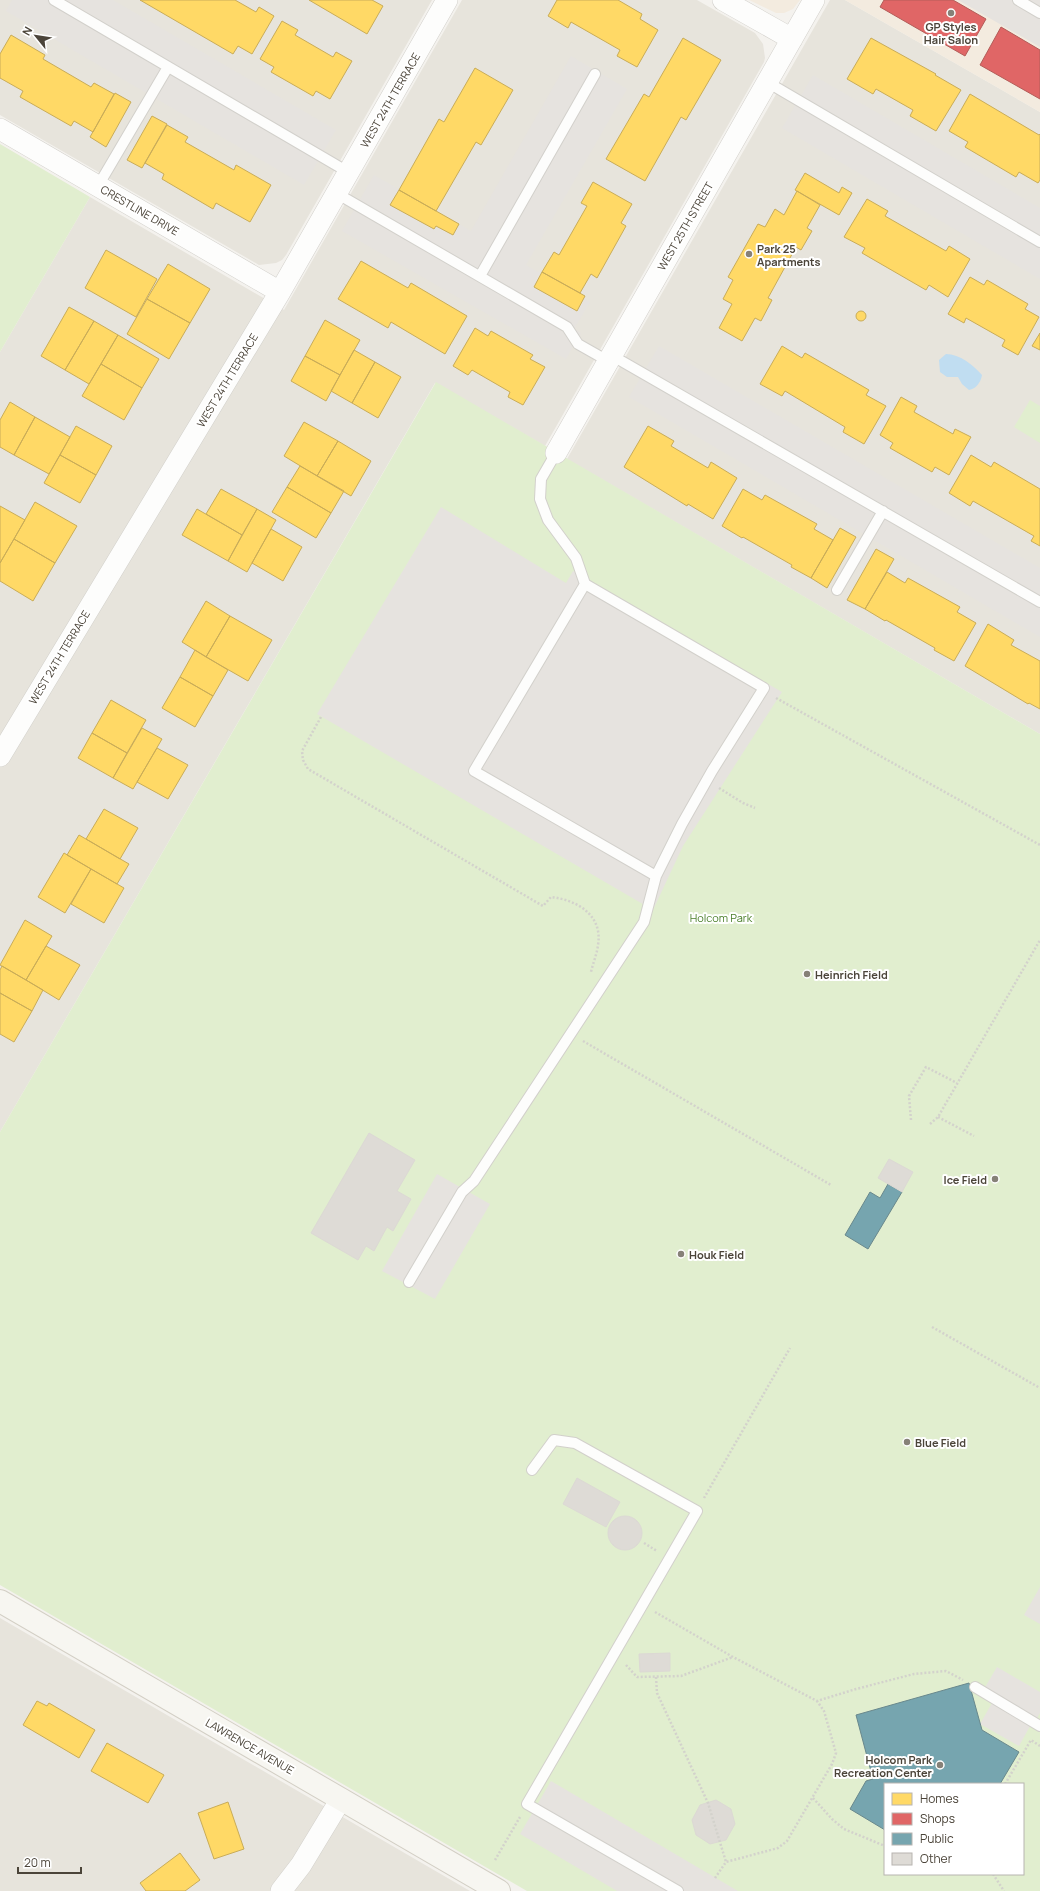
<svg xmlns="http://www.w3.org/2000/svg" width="1040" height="1891" font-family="Manrope,sans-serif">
	<rect width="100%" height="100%" fill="#f4f2ee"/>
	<path fill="#e7e4dc" d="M0,0H432L286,255L282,260L276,263L259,265L0,115Z
		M462,0H697L755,33L763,44L765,58L764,62L545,446L435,383L0,1132V352L90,197L284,310Z
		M830,0H845L1040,112V734L567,459Z
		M0,1618L470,1891H0Z"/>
	<path fill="#f3ebdf" d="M749,0H800L793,9L784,13H776Z
		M845,0H1040V112Z"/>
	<path fill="#e1eecf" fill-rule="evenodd" d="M0,144L90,197L0,352Z
		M436,382L1040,734V1891H527L0,1585V1132ZM885,1784H1023V1874H885Z
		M1030,400L1040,406V443L1014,427Z"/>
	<path fill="#e6e3df" d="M12,0H113L336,130L304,185L6,11Z
		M958,0H1040V47Z
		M571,56L627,89L526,265L590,302L574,329L581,333L566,359L342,231L374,175L471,231Z
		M813,75L1040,208V279L782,128Z
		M659,346L1040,568V637L629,397Z
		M441,507L566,583L573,571L782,692L683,846L653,910L317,714Z
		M437,1174L490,1204L435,1299L382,1271Z
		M1040,1587V1624L1024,1615Z
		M997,1667L1040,1692V1713L1036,1720L1034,1719L1019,1746L980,1724L996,1696L984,1689Z
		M551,1781L738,1891H617L520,1834Z"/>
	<path fill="#c0ddf1" d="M946,354C960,354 973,365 982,375C981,382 976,389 969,390L962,384L958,377H947L940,372L939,360Z"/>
	<path fill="#ffd966" stroke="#c9ac58" d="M140,0H235L256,12L259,7L274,16L252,54L238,46L233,54Z
		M309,0H372L383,6L367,34Z
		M557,0H618L642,14L640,19L658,30L637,67L617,56L620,50L571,22L568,28L548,16Z
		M282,21L298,30L295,35L333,57L336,52L352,61L330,99L316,91L313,96L271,72L274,67L260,59Z
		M11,35L45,55L43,59L91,87L94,83L114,94L93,132L74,121L71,126L20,97L23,91L0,78V54Z
		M683,38L721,60L686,120L681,117L645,181L606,159L644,94L649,97Z
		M871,38L936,74L935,75L961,90L936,131L910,116L913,110L876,89L873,94L847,79Z
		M475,68L513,90L481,145L476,142L436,211L399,190L439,119L444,122Z
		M115,93L131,102L106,147L90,137Z
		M970,94L1039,135L1040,134V180L1038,183L1019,172L1016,177L965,147L968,142L949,131Z
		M152,116L167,124L142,168L127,160Z
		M167,125L188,137L185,142L234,170L236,165L271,185L250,222L216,203L213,209L162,179L164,174L145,163Z
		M805,173L839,193L842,187L852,193L839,215L795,190Z
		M593,182L632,204L621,223L626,226L597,278L591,274L580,293L542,272L554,252L559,255L587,206L581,203Z
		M399,190L459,224L453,235L436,226L434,229L390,205Z
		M797,191L820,205L807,228L812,231L801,250L796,247L768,298L772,300L761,321L755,318L742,341L719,328L732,304L723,299L733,280L728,277L758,224L765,227L775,209L784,215Z
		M867,199L888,211L885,216L946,251L949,246L970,259L948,297L929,285L926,290L862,253L865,248L844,237Z
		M106,250L157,279L136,317L85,288Z
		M361,261L408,288L411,283L467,316L445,354L391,322L388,328L338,299Z
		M168,264L210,289L190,323L147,299Z
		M542,272L585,296L577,311L534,287Z
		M970,277L984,285L987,280L1028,304L1025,309L1039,317L1018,355L1002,346L1005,340L966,318L964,323L948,314Z
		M147,299L190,323L169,359L127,334Z
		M69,307L94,321L65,370L41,356Z
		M856 316a5 5 0 1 1 10 0a5 5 0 1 1-10 0Z
		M325,320L360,340L340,375L305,356Z
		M94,321L118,335L89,384L65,370Z
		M475,328L488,336L491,331L533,355L530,359L545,367L523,405L508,397L510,392L472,370L468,375L453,366Z
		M1040,333V350L1032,346Z
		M118,335L159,359L142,388L101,364Z
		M782,346L802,358L805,353L869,390L866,395L886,406L864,444L843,432L845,427L785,391L782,396L760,384Z
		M354,350L375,362L352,403L331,391Z
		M305,356L340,375L326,401L291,381Z
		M375,362L401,377L378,418L352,403Z
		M101,364L142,388L124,420L82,396Z
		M901,397L917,406L914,412L953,434L955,429L971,437L949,475L935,467L932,472L890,448L893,443L880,435Z
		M10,402L35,417L14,455L0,447V420Z
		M35,417L70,437L49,474L14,455Z
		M304,422L338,441L317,476L284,456Z
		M76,426L112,446L96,475L60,455Z
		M648,426L674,441L671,446L708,468L711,462L737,478L713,519L688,504L687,506L624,467Z
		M338,441L371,461L351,496L317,476Z
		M60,455L96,475L80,503L44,483Z
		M971,455L991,467L994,462L1040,489V546L1031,541L1034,536L973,501L970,506L949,493Z
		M300,466L344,491L331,513L287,487Z
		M287,487L331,513L316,538L272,512Z
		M221,489L257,509L242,535L206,514Z
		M743,489L762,500L765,495L817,524L814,529L833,540L811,578L791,567L792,565L743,537L742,538L722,526Z
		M35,502L77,526L55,563L14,539Z
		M0,506L25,520L0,563Z
		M197,509L242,535L228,561L182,535Z
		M257,509L276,520L247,572L228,561Z
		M840,528L856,537L827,588L811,578Z
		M271,529L302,547L283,581L252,563Z
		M14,539L55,563L33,601L0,581V563Z
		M876,549L894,559L865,609L847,600Z
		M887,572L905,583L908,578L960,607L957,612L976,623L954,661L934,650L935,648L886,620L885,621L865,609Z
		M206,601L230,616L206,657L182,642Z
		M230,616L272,640L248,681L206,657Z
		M988,624L1014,640L1011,645L1040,661V709L1029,703L1028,704L965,666Z
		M195,650L228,670L213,696L180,677Z
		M180,677L213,696L195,727L162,708Z
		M111,700L146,720L127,753L92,733Z
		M142,728L162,739L133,789L113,778Z
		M92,733L127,753L113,778L78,758Z
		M157,748L188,765L168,799L137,782Z
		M104,809L138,828L120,859L86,839Z
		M79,835L129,864L117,884L67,855Z
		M64,853L91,869L65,913L38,897Z
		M91,869L124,888L104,923L71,904Z
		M25,920L52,936L26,980L0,965Z
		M46,946L80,965L59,1000L26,980Z
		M2,966L43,990L32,1011L0,993V970Z
		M0,993L32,1011L14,1042L0,1034Z
		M37,1701L47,1706L49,1703L95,1730L79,1758L23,1725Z
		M107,1743L164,1775L148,1803L91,1771Z
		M228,1802L244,1849L214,1859L198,1813Z
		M180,1853L200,1880L185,1891H146L140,1883Z"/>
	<path fill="#e06666" stroke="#b35c58" d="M884,0H953L986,19L965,56L880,7Z
		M1001,27L1040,50V99L980,65Z"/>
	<path fill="#76a5af" stroke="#69888c" d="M888,1184L902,1192L868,1249L845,1235L870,1192L880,1198Z
		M969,1683L982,1730L1019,1752L1000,1784H885V1830L850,1809L866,1781L873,1779L856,1715Z"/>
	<path fill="#dedbd6" stroke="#dcd9d4" d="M369,1133L415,1160L397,1191L411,1199L393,1231L387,1227L374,1251L366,1246L358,1260L311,1233Z
		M889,1159L913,1172L902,1192L878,1178Z
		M577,1478L620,1502L606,1527L563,1504Z
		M608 1533a17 17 0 1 1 34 0a17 17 0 1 1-34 0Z
		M670,1653V1671L640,1672L639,1654Z
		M716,1800L731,1809L735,1824L726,1840L710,1844L696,1835L692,1820L700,1805Z"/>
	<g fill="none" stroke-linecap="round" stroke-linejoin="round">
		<g stroke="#d2d0cb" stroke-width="12">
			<path id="lane" d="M54,0L348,172
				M1018,0L1040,13
				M767,82L1040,242
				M98,186L168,67
				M336,193L567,327L578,344L608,361
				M480,276L595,74
				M611,355L1040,602
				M556,453L541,479L540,499L548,520L576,558L585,584L474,771L656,876
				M837,590L883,511
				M409,1282L462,1192L474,1181L644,922L656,876L682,824L712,771L764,688L585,584
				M532,1470L554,1440L575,1443L697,1511L527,1804L678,1891
				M975,1687L1040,1726"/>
		</g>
		<g stroke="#d2d0cb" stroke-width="22">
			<path id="street" d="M723,0L792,39
				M0,129L280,292
				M556,453L814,0
				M0,756L280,292L447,0
				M281,1891L301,1865L341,1799"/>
		</g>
		<g stroke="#d3cfc5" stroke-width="24">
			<path id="secondary" d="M0,1601L499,1891"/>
		</g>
		<path stroke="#d3d2cc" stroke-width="2.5" stroke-dasharray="2 2" stroke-linecap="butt" d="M776,698L1040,845
			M321,717L302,751L303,760L308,769L543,906L551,897C577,900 603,915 598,945C597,954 593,963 591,972
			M719,788L743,803L755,808
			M583,1041L831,1185
			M938,1117L974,1136
			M911,1120L909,1096L926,1067L957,1083
			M930,1124L938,1117L1040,940
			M932,1327L1040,1388
			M704,1498L790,1348
			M644,1543L657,1551
			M655,1612L733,1657L817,1701L856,1689L914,1674L946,1671L963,1680
			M626,1665L637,1677L681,1676L733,1657
			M656,1677L657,1693L708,1803L726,1862
			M1005,1784L1031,1740L1040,1746
			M813,1798L832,1819L844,1829L885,1846
			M495,1860L520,1817
			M993,1874L1004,1891
			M715,1878L726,1862L778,1848L787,1841L832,1764L836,1753L824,1711L817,1701"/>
		<use href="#lane" stroke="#fdfdfc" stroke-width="10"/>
		<use href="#street" stroke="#fdfdfc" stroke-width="21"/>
		<use href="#secondary" stroke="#f7f6f1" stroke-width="22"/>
	</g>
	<g fill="#868178" stroke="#fff" stroke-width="1.5">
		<circle cx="951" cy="13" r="4"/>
		<circle cx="749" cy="254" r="4"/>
		<circle cx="807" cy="974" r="4"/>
		<circle cx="995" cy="1179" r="4"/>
		<circle cx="681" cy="1254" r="4"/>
		<circle cx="907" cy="1442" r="4"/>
		<circle cx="940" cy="1765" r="4"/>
	</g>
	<g text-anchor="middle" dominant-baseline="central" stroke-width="4" stroke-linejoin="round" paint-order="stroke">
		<g font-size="11" font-weight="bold" fill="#4b4439" stroke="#fff" text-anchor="start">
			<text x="951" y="26" text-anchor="middle">GP Styles<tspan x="951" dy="13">Hair Salon</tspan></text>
			<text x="757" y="248">Park 25<tspan x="757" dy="13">Apartments</tspan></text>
			<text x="815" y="974">Heinrich Field</text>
			<text x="987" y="1179" text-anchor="end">Ice Field</text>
			<text x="689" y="1254">Houk Field</text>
			<text x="915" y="1442">Blue Field</text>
			<text x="932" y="1759" text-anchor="end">Holcom Park<tspan x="932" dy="13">Recreation Center</tspan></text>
		</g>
		<g font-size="11" fill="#4b4439" stroke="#fff">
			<text transform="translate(390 100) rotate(-60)">WEST 24TH TERRACE</text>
			<text transform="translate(140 210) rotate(30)">CRESTLINE DRIVE</text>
			<text transform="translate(685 226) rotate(-60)">WEST 25TH STREET</text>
			<text transform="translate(227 380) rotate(-59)">WEST 24TH TERRACE</text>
			<text transform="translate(59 657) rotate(-59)">WEST 24TH TERRACE</text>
			<text transform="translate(250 1746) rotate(30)">LAWRENCE AVENUE</text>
		</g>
		<g font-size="11" fill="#4a7f2a" stroke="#fff">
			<text x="721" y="917">Holcom Park</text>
		</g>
	</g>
	<rect x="884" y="1783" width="140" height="92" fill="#ffffff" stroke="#b7b4b0"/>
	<rect x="892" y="1793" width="20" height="12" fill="#ffd966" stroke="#b7b4b0"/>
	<text x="920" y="1803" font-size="12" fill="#4b4439">Homes</text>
	<rect x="892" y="1813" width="20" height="12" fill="#e06666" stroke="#b7b4b0"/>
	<text x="920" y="1823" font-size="12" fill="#4b4439">Shops</text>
	<rect x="892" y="1833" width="20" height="12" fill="#76a5af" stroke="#b7b4b0"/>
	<text x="920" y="1843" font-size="12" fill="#4b4439">Public</text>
	<rect x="892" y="1853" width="20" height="12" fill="#dedbd6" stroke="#b7b4b0"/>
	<text x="920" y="1863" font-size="12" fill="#4b4439">Other</text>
	<g transform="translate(36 36) rotate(300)" stroke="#ffffff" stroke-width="3" paint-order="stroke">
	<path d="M0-3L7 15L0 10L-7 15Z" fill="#4b4439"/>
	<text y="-6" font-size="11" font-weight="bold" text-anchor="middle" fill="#4b4439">N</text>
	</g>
	<path d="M18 1867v6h63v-6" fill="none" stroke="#4b4439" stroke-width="2"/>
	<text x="24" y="1867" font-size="12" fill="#4b4439" stroke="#ffffff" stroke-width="3" paint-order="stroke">20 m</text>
</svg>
